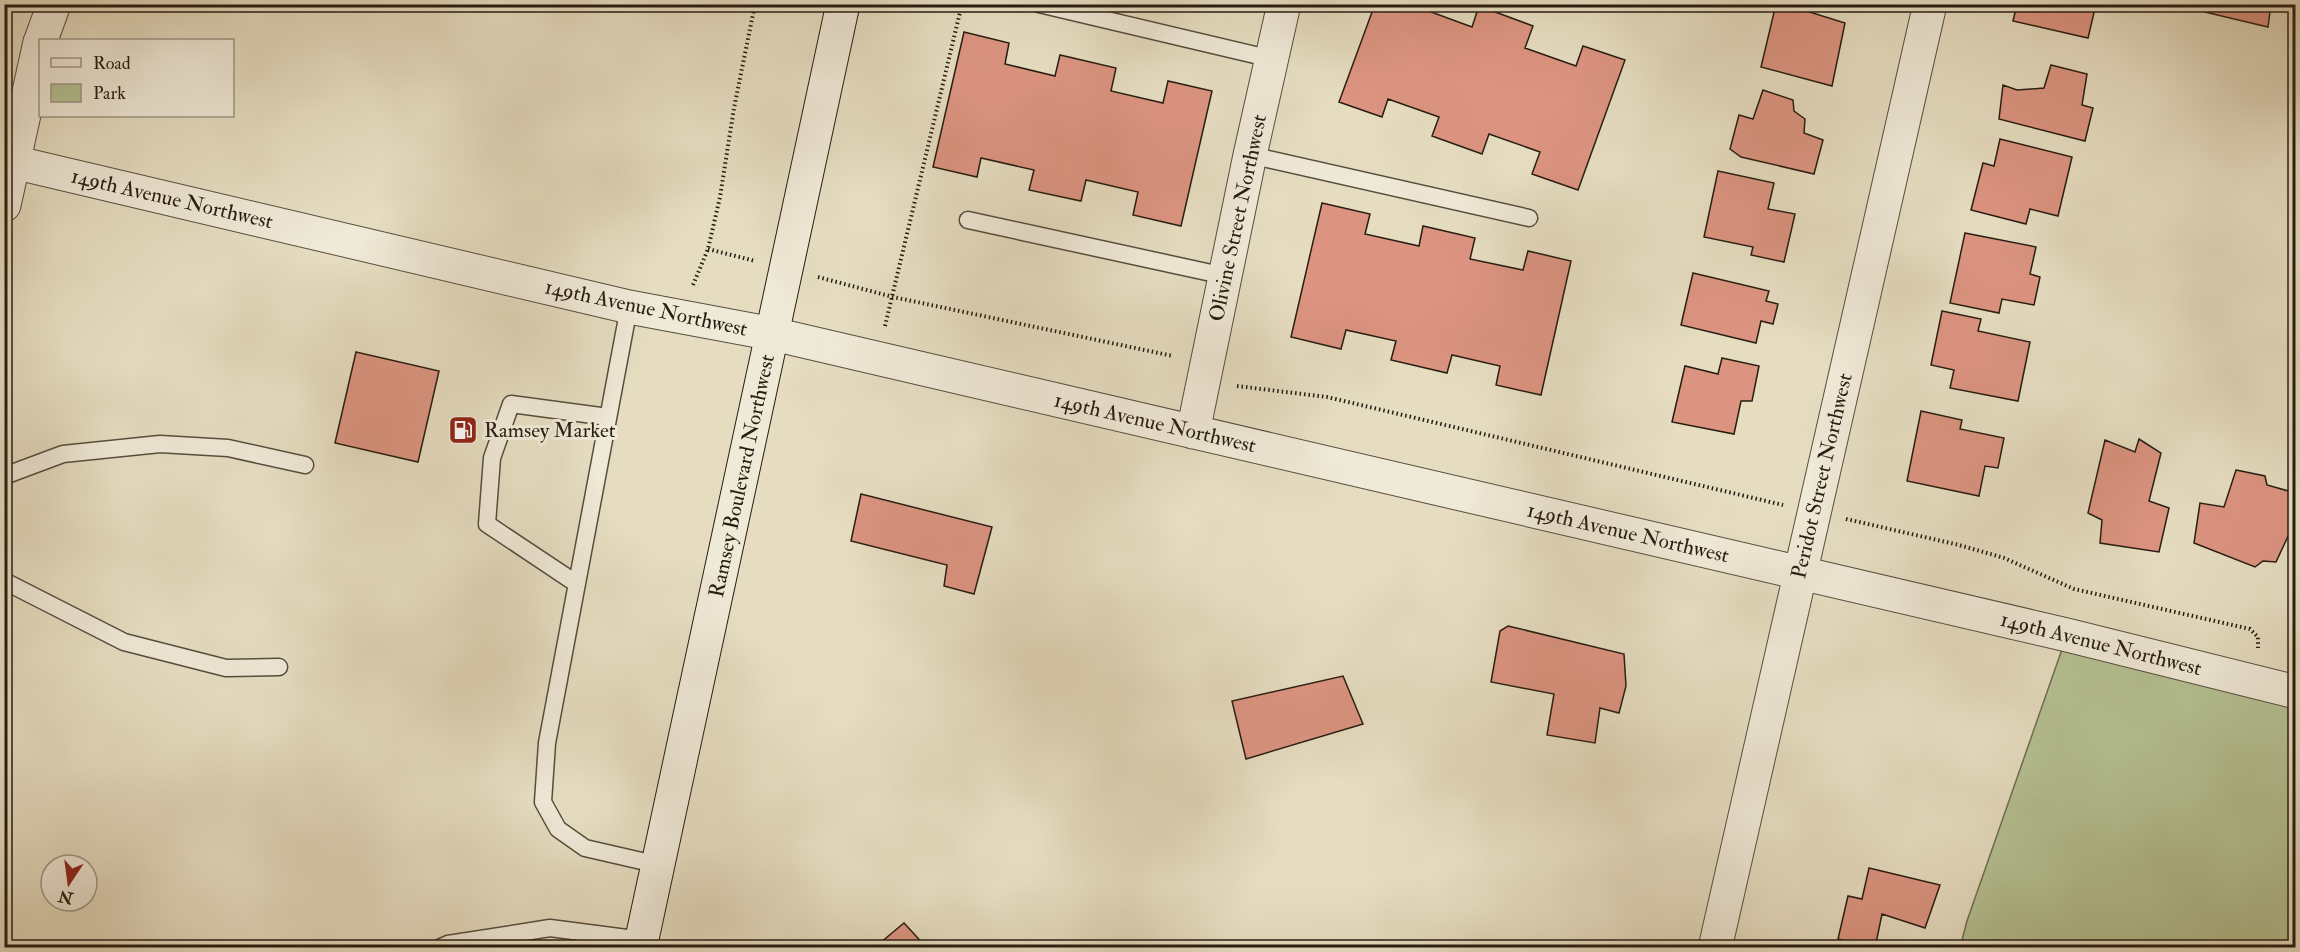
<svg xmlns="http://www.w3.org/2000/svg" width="2300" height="952" font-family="'IM FELL Double Pica',serif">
	<rect width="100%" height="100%" fill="#e6ddc1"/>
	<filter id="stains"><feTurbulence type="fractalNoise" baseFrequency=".00333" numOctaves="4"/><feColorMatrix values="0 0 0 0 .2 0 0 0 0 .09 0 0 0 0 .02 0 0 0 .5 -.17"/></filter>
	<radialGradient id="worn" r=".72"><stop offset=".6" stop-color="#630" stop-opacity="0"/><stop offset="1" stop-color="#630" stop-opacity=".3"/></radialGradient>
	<path fill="#b5c193" stroke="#6e6f52" stroke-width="1.5" d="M2067,635L2295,688V947L1960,948L1967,921Z"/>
	<path fill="#dc9481" stroke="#271d12" stroke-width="1.5" d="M1375,4H1425L1423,9L1472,27L1479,6L1533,26L1525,48L1576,66L1583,46L1625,60L1578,190L1532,174L1540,152L1489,134L1482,154L1432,136L1439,117L1388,99L1382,117L1339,102Z
		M1776,4H1784L1845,23L1832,86L1761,67Z
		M2017,4H2096L2088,38L2013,21Z
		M2193,4H2271L2268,27L2192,9Z
		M964,32L1009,43L1005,64L1055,76L1060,55L1116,68L1111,91L1163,103L1168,81L1212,91L1181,226L1133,215L1138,192L1086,180L1081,201L1029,190L1034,170L981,158L977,177L933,167Z
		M2051,65L2087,74L2082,105L2093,108L2085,141L1999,119L2003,85L2017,90L2044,88Z
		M1763,90L1793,100L1794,111L1805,119L1804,133L1823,140L1814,174L1741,157L1730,149L1739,115L1753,119Z
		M2000,139L2072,157L2058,216L2030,209L2026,224L1971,210L1983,163L1994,166Z
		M1718,171L1774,183L1768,209L1795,214L1784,262L1751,255L1753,247L1704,237Z
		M1322,203L1370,214L1365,234L1419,246L1423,226L1475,238L1470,259L1523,270L1528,251L1571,261L1541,395L1496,385L1500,366L1452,355L1447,373L1391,360L1396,341L1346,330L1341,349L1291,337Z
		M1965,233L2036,247L2030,274L2040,277L2034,305L2002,299L1999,313L1950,303Z
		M1693,273L1769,291L1766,301L1778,304L1773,324L1761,321L1756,343L1681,325Z
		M1942,311L1981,319L1978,331L2030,342L2018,401L1950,388L1954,370L1931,365Z
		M356,352L439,371L418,462L335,443Z
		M1722,358L1759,366L1752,401H1741L1734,434L1672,422L1685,366L1718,374Z
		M1921,411L1962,420L1960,429L2004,438L1998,468L1985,466L1979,496L1907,481Z
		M2139,439L2161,453L2149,501L2169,508L2159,552L2100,543L2102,520L2088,513L2105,440L2135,452Z
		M2236,470L2265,476L2267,485L2292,492L2290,532L2276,562L2263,561L2255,567L2194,543L2200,503L2224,507Z
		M861,494L992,527L974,594L944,586L947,565L851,541Z
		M1508,626L1624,654L1626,686L1619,713L1600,708L1595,743L1547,735L1554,694L1491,682L1500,631Z
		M1343,676L1363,724L1246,759L1232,701Z
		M1869,868L1940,885L1925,928L1882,914L1875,948L1838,939L1848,896L1862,899Z
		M904,923L927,948H874Z"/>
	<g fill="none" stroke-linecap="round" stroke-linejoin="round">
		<g stroke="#574d3e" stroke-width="19">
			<path id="lane" d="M1039,4L1272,59
				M1250,155L1529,218
				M968,220L1225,276
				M629,307L547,743L543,802L558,829L585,848L659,865
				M4,476L63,454L160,444L228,448L305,465
				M4,581L124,642L226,668L279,667
				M577,584L487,524L492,458L511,404L608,417
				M439,948L448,944L550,928L642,940"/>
		</g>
		<g stroke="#574d3e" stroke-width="35">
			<path id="street" d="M41,40L54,4
				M13,162L629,307L773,334L2067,635L2296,692
				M4,205L40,42
				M1193,432L1250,155L1284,4
				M1715,948L1930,4"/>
		</g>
		<g stroke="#271d12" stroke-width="35">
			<path id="secondary" d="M640,948L843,4"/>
		</g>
		<path stroke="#271d12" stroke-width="4" stroke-dasharray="1.5 3" stroke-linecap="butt" d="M708,249L755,261
			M818,277L893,297L1173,356
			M693,285L708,249L720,197L734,108L755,4
			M885,326L962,4
			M1237,386L1327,397L1783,505
			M1846,519L1959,545L2004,558L2074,589L2250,629L2258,637V648"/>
		<use href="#lane" stroke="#efe9d7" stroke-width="16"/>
		<use href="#street" stroke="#efe9d7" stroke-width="33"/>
		<use href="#secondary" stroke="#efe9d7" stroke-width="33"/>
	</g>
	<defs>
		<g id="fuel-square" transform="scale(1.5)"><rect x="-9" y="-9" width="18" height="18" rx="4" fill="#8f2418" stroke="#efe9d7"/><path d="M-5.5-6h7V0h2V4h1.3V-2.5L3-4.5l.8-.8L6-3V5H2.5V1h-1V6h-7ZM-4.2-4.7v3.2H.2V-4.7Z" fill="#fff"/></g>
	</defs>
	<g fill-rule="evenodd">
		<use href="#fuel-square" x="463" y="430"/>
	</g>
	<g text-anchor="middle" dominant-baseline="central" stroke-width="6" stroke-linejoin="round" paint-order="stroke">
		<g font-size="21" fill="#271d12" stroke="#efe9d7">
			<text transform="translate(172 199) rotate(13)">149th Avenue Northwest</text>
			<text transform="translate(1238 218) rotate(-78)">Olivine Street Northwest</text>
			<text transform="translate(646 308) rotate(12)">149th Avenue Northwest</text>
			<text transform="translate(1155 423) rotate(13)">149th Avenue Northwest</text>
			<text transform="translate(742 476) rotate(-78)">Ramsey Boulevard Northwest</text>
			<text transform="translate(1822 476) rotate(-77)">Peridot Street Northwest</text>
			<text transform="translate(1628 533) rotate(13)">149th Avenue Northwest</text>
			<text transform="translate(2101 644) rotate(14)">149th Avenue Northwest</text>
		</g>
		<g font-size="21" fill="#271d12" stroke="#efe9d7" text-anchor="start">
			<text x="484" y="430">Ramsey Market</text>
		</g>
	</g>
	<rect width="2300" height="952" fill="none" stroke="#e6ddc1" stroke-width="24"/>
	<rect x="6" y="6" width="2288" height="940" fill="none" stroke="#271d12" stroke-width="3"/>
	<rect x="12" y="12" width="2276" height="928" fill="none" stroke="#271d12" stroke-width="1.5"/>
	<rect x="39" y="39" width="195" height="78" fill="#efe9d7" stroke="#9f9788" stroke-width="1.5"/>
	<rect x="51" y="58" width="30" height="9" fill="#efe9d7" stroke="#9f9788" stroke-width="1.5"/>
	<text x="93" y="69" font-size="18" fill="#271d12">Road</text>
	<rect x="51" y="84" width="30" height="18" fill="#b5c193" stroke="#9f9788" stroke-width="1.5"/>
	<text x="93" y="99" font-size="18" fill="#271d12">Park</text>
	<g transform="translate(69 883) rotate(193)"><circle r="28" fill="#efe9d7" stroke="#9f9788" stroke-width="1.5"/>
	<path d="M0-4.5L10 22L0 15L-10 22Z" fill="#8f2418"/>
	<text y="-9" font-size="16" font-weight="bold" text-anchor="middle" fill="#271d12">N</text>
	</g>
	<rect width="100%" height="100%" filter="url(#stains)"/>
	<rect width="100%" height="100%" fill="url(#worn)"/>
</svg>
